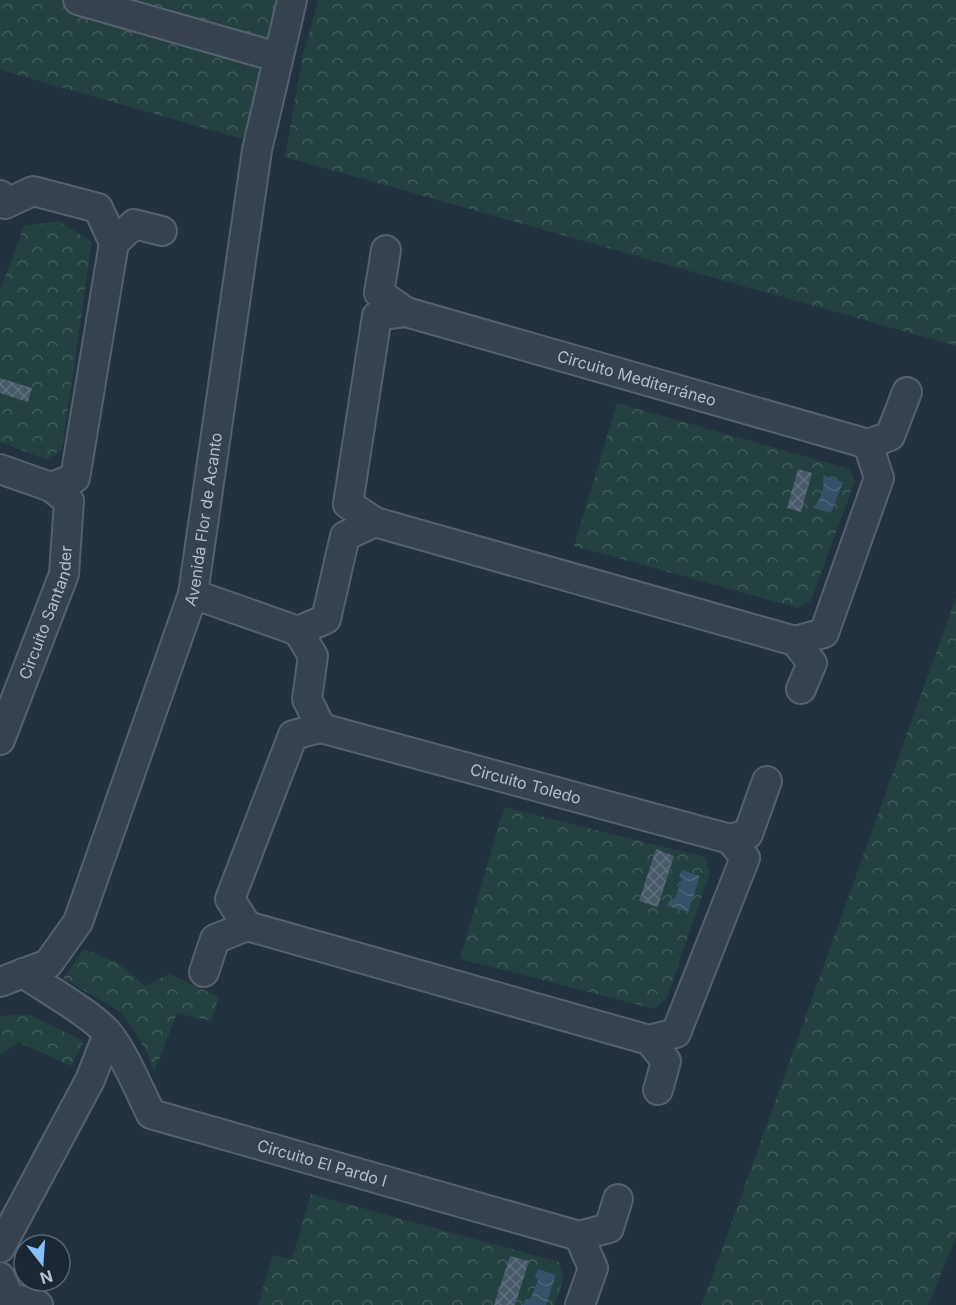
<svg xmlns="http://www.w3.org/2000/svg" width="956" height="1305" font-family="Inter,sans-serif">
	<defs>
		<pattern id="forest-crowns" width="20" height="18" patternUnits="userSpaceOnUse" patternTransform="scale(1.5)"><rect width="20" height="18" fill="#244040"/><path d="M2 6a3 3 0 1 1 6 0M12 15a3 3 0 1 1 6 0" fill="none" stroke="#415a5a"/></pattern>
		<pattern id="water-waves" width="16" height="10" patternUnits="userSpaceOnUse" patternTransform="scale(1.5)"><rect width="16" height="10" fill="#355067"/><path d="M0 5q4-4 8 0t8 0" fill="none" stroke="#50677b"/></pattern>
		<pattern id="building-cross-hatch" width="8" height="8" patternUnits="userSpaceOnUse" patternTransform="scale(1.5)"><rect width="8" height="8" fill="#485968"/><path d="M0 0l8 8M0 8l8-8" fill="none" stroke="#606f7c"/></pattern>
	</defs>
	<rect width="100%" height="100%" fill="#22323f"/>
	<path fill="url(#forest-crowns)" d="M0,0H277L246,140L0,70Z
		M318,0H956V346L285,157L302,59Z
		M59,221L92,242L62,449L48,460L0,442V291L24,226Z
		M617,403L850,469L855,481L811,601L798,608L574,546Z
		M956,597V1238L928,1305H702Z
		M504,807L705,857L710,873L667,998L654,1009L460,959Z
		M84,949L120,964L145,986L169,974L219,997L211,1021L177,1013L154,1073L147,1052L122,1013L63,978Z
		M28,1014L84,1041L71,1066L19,1042L0,1055V1016Z
		M311,1194L559,1262L564,1278L555,1305H258L273,1255L292,1259Z"/>
	<path fill="url(#water-waves)" d="M823,475L843,482L831,513L813,508C822,498 825,489 823,475Z
		M682,870L700,876L688,912L667,906L669,901L675,898L682,880L679,876Z
		M538,1269L556,1275L546,1305H523L525,1300L531,1298L538,1280L535,1276Z"/>
	<path fill="url(#building-cross-hatch)" d="M0,378L32,388L28,402L0,393Z
		M798,469L812,473L801,512L787,508Z
		M656,849L674,856L658,907L639,901Z
		M510,1256L529,1261L515,1305H494Z"/>
	<g fill="none" stroke-linecap="round" stroke-linejoin="round">
		<g stroke="#54616d" stroke-width="32">
			<g id="minor">
				<path d="M78,0L277,57"/>
				<path d="M0,195L5,204L33,191L98,208L114,243L134,224L162,231"/>
				<path id="s1" d="M406,312L868,444"/>
				<path d="M0,469L51,487"/>
				<path d="M375,522L795,641"/>
				<path d="M193,594L298,631"/>
				<path d="M298,631L326,619L345,536L375,522L348,504L377,316L406,312L379,293L386,250"/>
				<path d="M801,689L812,663L795,641L824,633L879,478L868,444L890,436L907,392"/>
				<path id="s2" d="M321,728L730,839"/>
				<path id="s3" d="M0,740L64,574L69,501L51,487L75,478L114,243"/>
				<path d="M247,926L649,1040"/>
				<path d="M204,972L215,939L247,926L230,899L293,735L321,728L307,699L313,656L298,631"/>
				<path id="s4" d="M23,973C45,988 95,1016 110,1036C127,1059 138,1088 151,1114L579,1236"/>
				<path id="s5" d="M0,982L48,964L78,922L193,594L257,150L292,0"/>
				<path d="M658,1090L666,1061L649,1040L676,1033L745,858L730,839L748,834L767,781"/>
				<path d="M0,1248L90,1080L108,1034"/>
				<path d="M0,1277L9,1297L0,1300"/>
				<path d="M9,1297L38,1305"/>
				<path d="M580,1305L593,1268L579,1236L609,1228L618,1199"/>
			</g>
		</g>
		<use href="#minor" stroke="#36434f" stroke-width="28"/>
	</g>
	<g text-anchor="middle" dominant-baseline="central" stroke-width="5" stroke-linejoin="round" paint-order="stroke">
		<g font-size="16" fill="#b2beca" stroke="#1b2834">
			<text stroke="none"><textPath href="#s1" startOffset="240">Circuito Mediterráneo</textPath></text>
			<text stroke="none"><textPath href="#s5" startOffset="526">Avenida Flor de Acanto</textPath></text>
			<text stroke="none"><textPath href="#s3" startOffset="136">Circuito Santander</textPath></text>
			<text stroke="none"><textPath href="#s2" startOffset="212">Circuito Toledo</textPath></text>
			<text stroke="none"><textPath href="#s4" startOffset="374">Circuito El Pardo I</textPath></text>
		</g>
	</g>
	<g transform="translate(42 1263) rotate(163)"><circle r="28" fill="#1b2834" stroke="#576470" stroke-width="1.5"/>
	<path d="M0-4.5L10 22L0 15L-10 22Z" fill="#83c0fe"/>
	<text y="-9" font-size="16" font-weight="bold" text-anchor="middle" fill="#b2beca">N</text>
	</g>
</svg>
